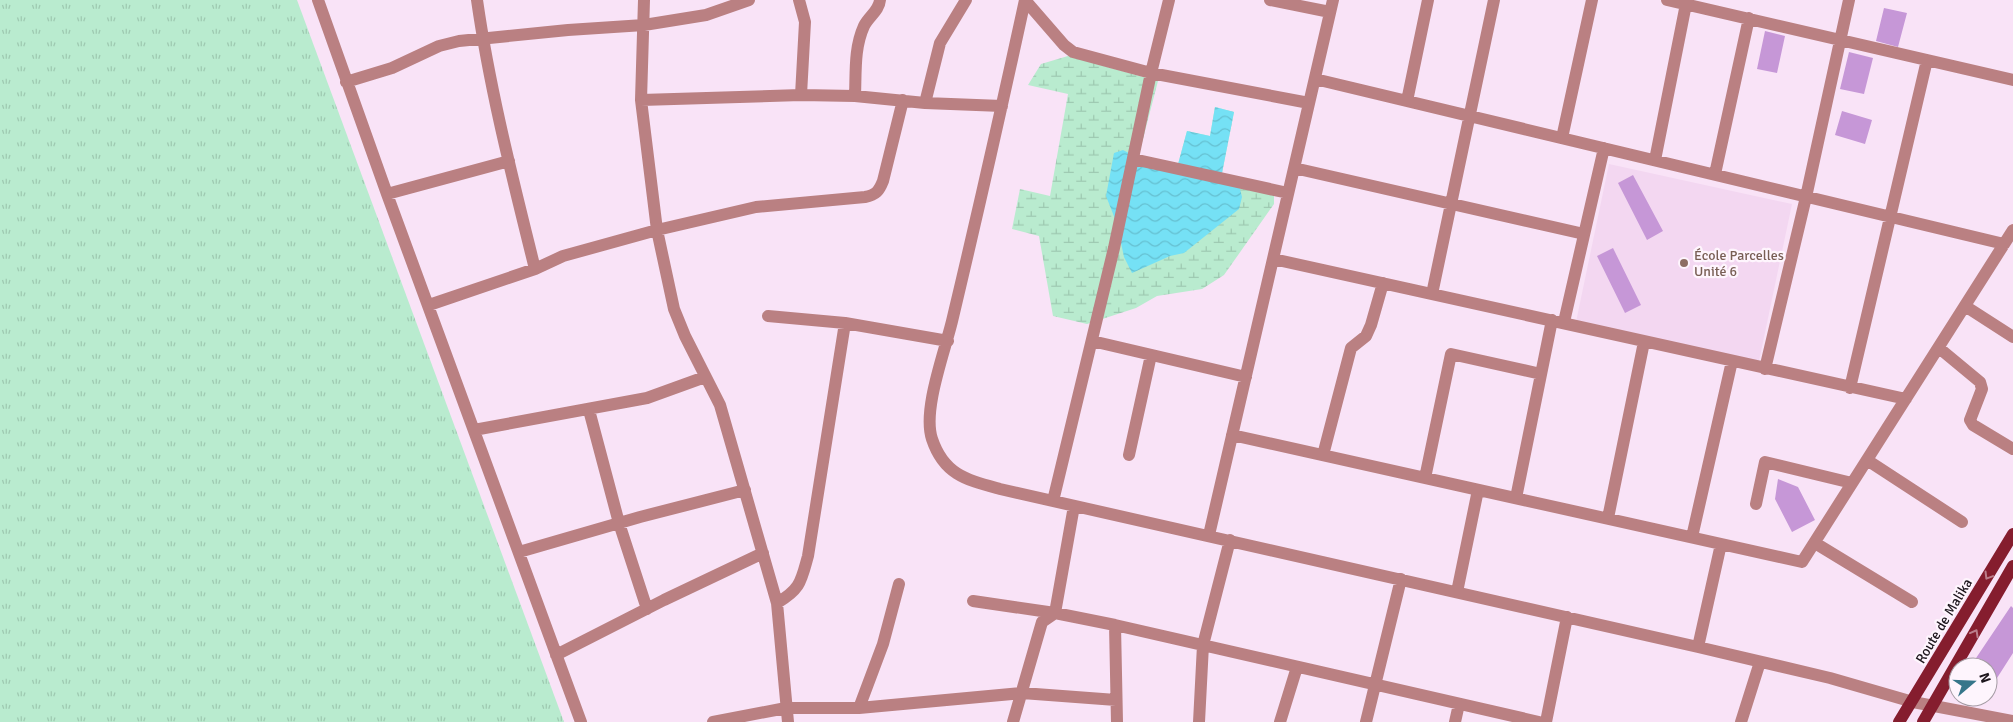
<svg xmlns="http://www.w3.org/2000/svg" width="2013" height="722" font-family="Signika,sans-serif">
	<defs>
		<pattern id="grass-tufts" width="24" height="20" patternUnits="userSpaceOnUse" patternTransform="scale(1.25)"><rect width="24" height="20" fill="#b9ebcf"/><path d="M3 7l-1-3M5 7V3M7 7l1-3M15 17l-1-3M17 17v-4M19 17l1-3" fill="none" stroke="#9ec9b1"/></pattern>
		<pattern id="wetland-marsh" width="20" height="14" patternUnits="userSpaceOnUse" patternTransform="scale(1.25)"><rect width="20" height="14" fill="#b9ebcf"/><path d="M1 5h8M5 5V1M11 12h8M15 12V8" fill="none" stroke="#9ec9b1"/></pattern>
		<pattern id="water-waves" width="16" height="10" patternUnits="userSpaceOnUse" patternTransform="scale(1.25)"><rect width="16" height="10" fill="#75e1f5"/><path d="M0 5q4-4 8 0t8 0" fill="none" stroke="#65c0d1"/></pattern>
	</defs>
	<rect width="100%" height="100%" fill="#f9e3f7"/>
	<path fill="#f3d7f1" d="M1609,164L1792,204L1759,361L1576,322Z"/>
	<path fill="url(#grass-tufts)" d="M0,0H297L564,722H0Z"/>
	<path fill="url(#wetland-marsh)" d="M1068,56L1158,81L1138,158L1177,168L1187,131L1210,136L1215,107L1234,112L1222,173L1274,187V204L1224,275L1202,289L1157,296L1136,308L1087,324L1053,316L1039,236L1012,229L1020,189L1050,196L1068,94L1028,85L1041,64Z"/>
	<path fill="url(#water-waves)" d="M1215,107L1234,112L1222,173L1237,177L1242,197L1239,209L1184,253L1170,256L1132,273L1124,257L1117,224L1106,196L1114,153L1123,150L1138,158L1177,168L1187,131L1210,136Z"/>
	<path fill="#c697d7" d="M1884,8L1907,13L1898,47L1876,41Z
		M1765,31L1785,36L1777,73L1757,69Z
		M1849,52L1873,58L1864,94L1840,89Z
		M1842,111L1872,120L1865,144L1835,135Z
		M1633,175L1663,231L1647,240L1618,183Z
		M1613,248L1641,305L1625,313L1597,256Z
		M1778,479L1798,487L1815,520L1792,532L1775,499Z
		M2011,606L2013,608V653L1990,689L1988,688V667H1970Z"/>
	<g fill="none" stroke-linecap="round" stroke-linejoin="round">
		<path stroke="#ba8082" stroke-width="12" d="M318,0L387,194L581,722
			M477,0C490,91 513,180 535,269
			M644,0L641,100L657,230L674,309L685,336L720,405L777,603L788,722
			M799,0L805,22L801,95
			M1025,0C1002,106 978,212 953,317C946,349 922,409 932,439C944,475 967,480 1000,489L1698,647L1830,678L1913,702L2013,721
			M1025,0L1064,45L1073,52L1151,73L1309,103
			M1270,0L1330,12
			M1667,0L2013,80
			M1315,79L2004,244
			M346,82L392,68L439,46L459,41L568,30L644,25L706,15L749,0
			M855,96C856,72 854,48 864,26C869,16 879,11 880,0
			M641,100L801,95L855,96L925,103L1002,106
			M1407,101L1428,0
			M925,103L940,43L966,0
			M1562,138L1592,0
			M1133,159L1288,193
			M1655,160L1686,4
			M1294,168L1584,234
			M1715,174L1749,18
			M387,194L509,161
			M1273,259L1906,399
			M1432,294L1494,0
			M429,305L535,269L563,256L657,230L756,207L865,197C876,195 879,191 883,181L903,100
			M1965,306L2013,337
			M768,316L845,323L948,341
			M1564,322L1604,148
			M1092,341L1246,377
			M1939,348L1980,382L1982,389L1970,420L1973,425L2013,449
			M1765,369L1806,197L1849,0
			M1850,388L1927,60
			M589,410L619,523L647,609
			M474,430L647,398L705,377
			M1232,435L1802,562L2013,230
			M1129,455L1151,355
			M1323,455L1351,348L1366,336L1371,325L1383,283
			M1867,460L1962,522
			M1425,478L1451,354L1541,374
			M1516,498L1552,320
			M1053,501L1114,248L1151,73L1169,0
			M1756,504L1765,462L1852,483
			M1608,518L1644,342
			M1209,535L1333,0
			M1692,537L1732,361
			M1815,543L1912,602
			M519,552L640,517L745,490
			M1457,592L1478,490
			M973,601L1055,613L1115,625L1539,722
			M777,603C801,589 801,581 808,556L845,323
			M1115,625L1117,722
			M1698,647L1721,544
			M556,655L664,600L763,553
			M859,708L883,644L899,584
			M713,722L786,708H859L1022,693L1116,700
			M1013,722L1042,622L1055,613L1074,506
			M1199,722L1203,645L1230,540
			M1280,722L1297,667
			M1366,722L1401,579
			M1455,722L1459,704
			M1546,722L1567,617
			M1741,722L1760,662"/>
		<path stroke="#851d2e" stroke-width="12" d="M1899,722L2013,534
			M1923,722L2013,566"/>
	</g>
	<defs><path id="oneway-chevron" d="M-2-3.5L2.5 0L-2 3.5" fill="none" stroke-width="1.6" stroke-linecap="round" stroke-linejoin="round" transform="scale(1.25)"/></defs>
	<g stroke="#bb7e8b">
		<use href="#oneway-chevron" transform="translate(1988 576) rotate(121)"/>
		<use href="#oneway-chevron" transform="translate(1975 633) rotate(-61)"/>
	</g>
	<circle fill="#8d6e63" stroke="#fef5fd" stroke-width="2" cx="1684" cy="263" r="5"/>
	<g text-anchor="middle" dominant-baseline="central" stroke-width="4.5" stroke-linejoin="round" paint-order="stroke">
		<g font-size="14" fill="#785e54" stroke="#fef5fd" text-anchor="start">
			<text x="1694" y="255">École Parcelles<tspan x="1694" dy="16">Unité 6</tspan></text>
		</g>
		<g font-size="14" fill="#1c151c" stroke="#fef5fd">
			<text transform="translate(1944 621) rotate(-59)">Route de Malika</text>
		</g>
	</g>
	<g transform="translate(1973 682) rotate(71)"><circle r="24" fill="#fef5fd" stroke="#a49ba3"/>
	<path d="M0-4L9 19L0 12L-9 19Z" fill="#36768a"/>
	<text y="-8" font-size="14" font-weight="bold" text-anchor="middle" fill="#1c151c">N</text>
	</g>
</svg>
